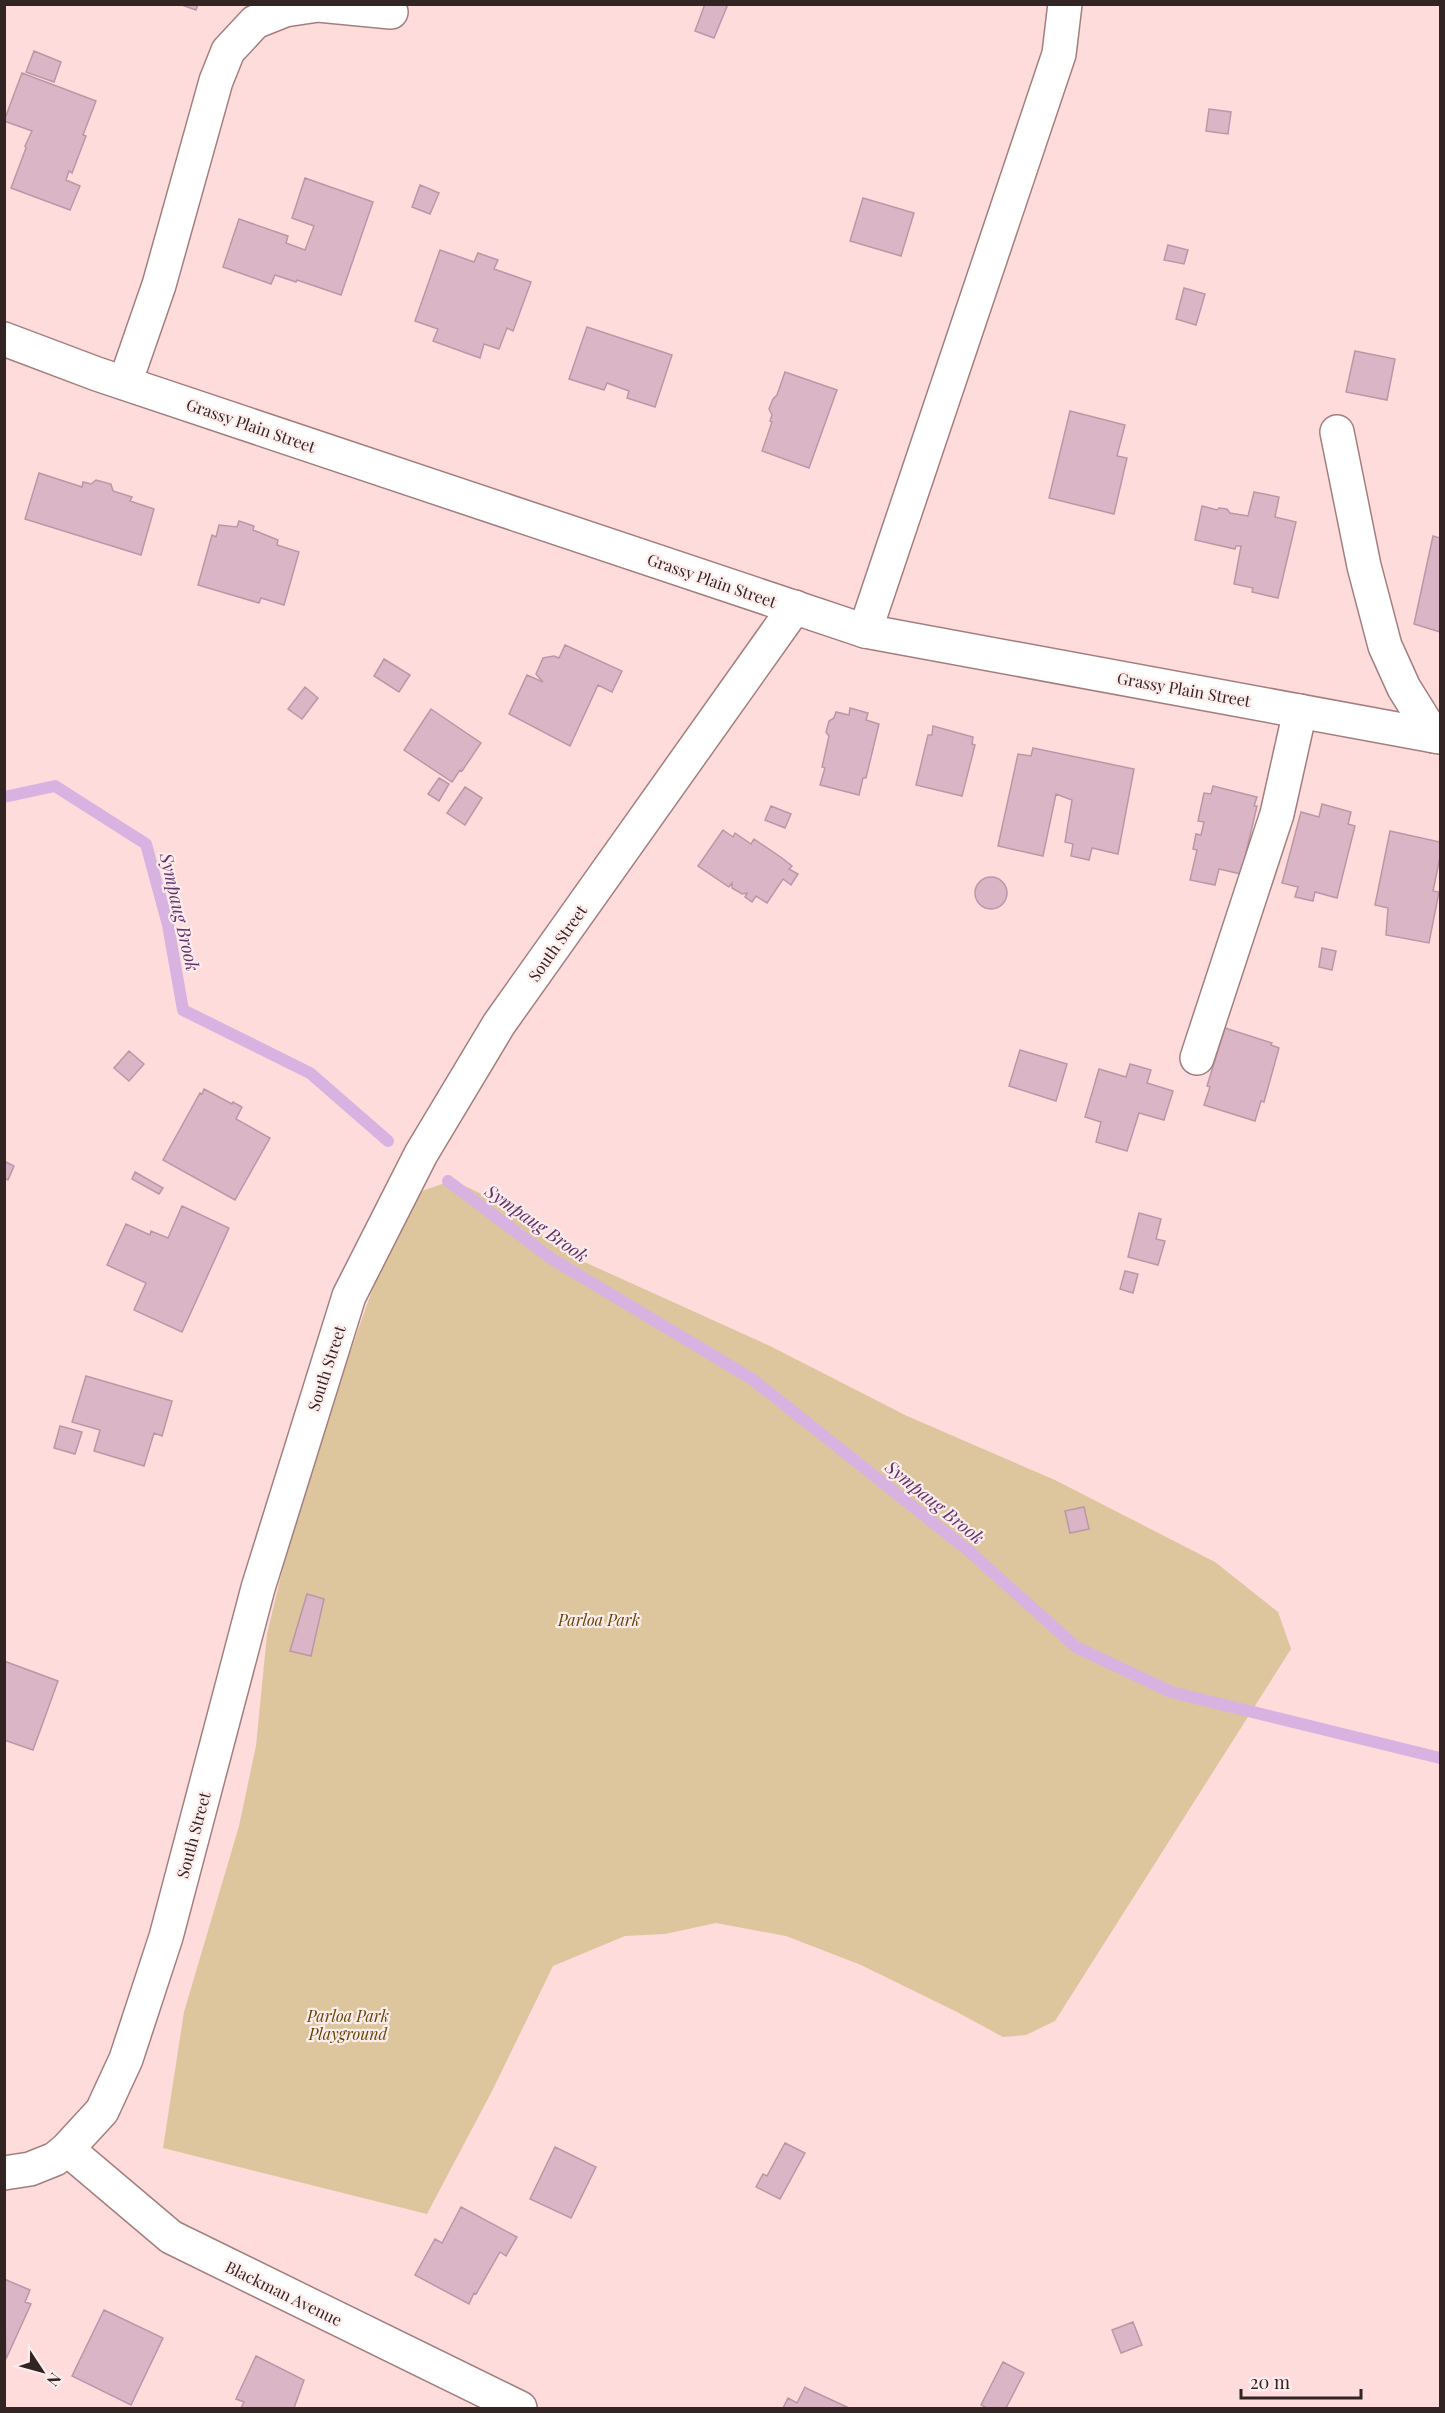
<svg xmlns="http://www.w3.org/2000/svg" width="1445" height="2413" font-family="'Playfair Display',serif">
	<rect width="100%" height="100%" fill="#fddcdb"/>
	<path fill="#ddc69d" d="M445,1183L467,1187L486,1196L580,1260L770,1346L907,1416L1055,1480L1215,1562L1278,1612L1291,1649L1055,2021L1026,2035L1003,2037L957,2012L861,1965L786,1936L716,1923L665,1934L625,1936L553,1966L492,2091L427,2214L163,2148L184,2012L239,1826L256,1746L267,1634L289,1542L320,1437L374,1285L405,1219L422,1191Z"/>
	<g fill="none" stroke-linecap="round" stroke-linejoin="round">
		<path stroke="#d8b3e2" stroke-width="12" d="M4,797L55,786L146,844L168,925L183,1010L310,1073L388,1141
			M448,1181L552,1259L752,1379L969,1551L1076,1647L1171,1692L1440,1758"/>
	</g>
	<path fill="#dab5c6" stroke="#ba97a7" stroke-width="1.5" d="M179,4H198L196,10Z
		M705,4H728L714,38L695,31Z
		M34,51L61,62L54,82L26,72Z
		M22,73L96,101L83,135L86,136L72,173L69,171L66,180L80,186L70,210L11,188L26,148L25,146L32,131L4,121Z
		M1209,109L1231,112L1228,134L1206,131Z
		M305,178L373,202L341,295L297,280L296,282L275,275L271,284L223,267L239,219L288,236L286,243L305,250L314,226L292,218Z
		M420,185L439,193L430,214L412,207Z
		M863,198L914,213L901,256L850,241Z
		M1168,245L1188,250L1184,264L1164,260Z
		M440,250L474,262L478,253L498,260L494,269L531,282L513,331L507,328L499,349L484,344L480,358L433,341L438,329L415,321Z
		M1184,288L1205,294L1196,325L1176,319Z
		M587,327L672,355L655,407L627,398L629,391L607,383L604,390L569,379Z
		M1355,351L1395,359L1387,400L1346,392Z
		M785,372L837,390L809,468L762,451L772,422L770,421L772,415L769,409L773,399L777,395Z
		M1070,411L1125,425L1117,456L1127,458L1114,514L1049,498Z
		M39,473L82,487L83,482L91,484L96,480L111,484L113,491L132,497L130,501L154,509L141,555L25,519Z
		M1254,492L1279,497L1275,517L1296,522L1278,598L1252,592L1253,588L1234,584L1241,546H1236L1235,549L1195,540L1202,506L1217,510L1219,508L1227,509L1230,513L1248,516Z
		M239,521L254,526L253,530L278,540L277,545L299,552L284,605L261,598L259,603L198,585L212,535L216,537L219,525L237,527Z
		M1433,536L1440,538V632L1414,624Z
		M565,645L622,671L612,692L598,685L570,746L509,714L527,675L543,682L536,674L543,658L554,656L559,658Z
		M384,659L410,675L399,692L374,676Z
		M305,687L318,698L302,719L288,709Z
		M850,708L868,713L866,720L879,724L866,778H863L859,795L820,785L825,768L822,767L829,736L826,732L829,721L834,718L836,712L849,715Z
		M431,709L481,743L462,771L460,770L452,782L404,750Z
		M933,726L973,737L972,744L975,745L962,796L916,785L928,735H932Z
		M1033,748L1134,769L1118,854L1092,848L1089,860L1071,856L1073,844L1065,842L1072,800L1056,794L1043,856L998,846L1018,754L1031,756Z
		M439,778L449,784L439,801L428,794Z
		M1213,786L1257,797L1254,806H1257L1241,874L1219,869L1215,885L1190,880L1197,850L1193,849L1196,834L1201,835L1204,822L1198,821L1204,793L1211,794Z
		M465,787L482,798L465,825L447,813Z
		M1322,804L1351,812L1348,824L1355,826L1337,898L1315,892L1313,901L1295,897L1298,887L1282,883L1301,812L1319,817Z
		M771,806L791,814L785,828L765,820Z
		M723,830L733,837L735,833L751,844L754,839L782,858L792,866L789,869L798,874L791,885L783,879L767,903L756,896L752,902L745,897L747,893L742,894L732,888V883L729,887L698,866Z
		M1390,831L1440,842V857L1433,891L1439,892L1429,943L1386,935L1388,908L1375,905Z
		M975 893a16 16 0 1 1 32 0a16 16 0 1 1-32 0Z
		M1322,948L1336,951L1332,970L1319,967Z
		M1225,1028L1272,1043L1271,1045L1279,1048L1264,1102L1261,1101L1255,1121L1204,1105L1210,1087L1207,1086Z
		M1020,1050L1067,1064L1056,1101L1009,1086Z
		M129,1051L144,1064L129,1081L114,1068Z
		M1130,1064L1151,1070L1147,1083L1173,1091L1164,1120L1139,1113L1127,1151L1096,1142L1101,1122L1085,1117L1099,1069L1126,1077Z
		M204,1089L232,1104L233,1102L242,1107L236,1119L270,1138L235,1200L163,1160L200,1093L202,1094Z
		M4,1161L14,1166L8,1180L4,1178Z
		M135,1172L163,1188L159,1194L132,1179Z
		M182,1206L229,1228L182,1332L134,1310L146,1283L107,1265L126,1224L150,1235L151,1231L168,1238Z
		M1139,1213L1161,1219L1156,1239L1165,1241L1158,1265L1128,1257Z
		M1125,1271L1138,1274L1133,1293L1120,1289Z
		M86,1376L172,1401L162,1436L154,1433L144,1466L94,1451L100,1430L72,1422Z
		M60,1426L82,1432L75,1454L54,1448Z
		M1084,1507L1089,1529L1070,1533L1065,1511Z
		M307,1594L324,1599L311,1656L290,1651Z
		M4,1661L58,1681L33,1750L4,1740Z
		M785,2143L805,2153L780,2199L756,2187L763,2174L767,2176Z
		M555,2147L596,2167L571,2218L530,2199Z
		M461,2207L517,2237L506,2256L500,2252L476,2294L474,2293L469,2304L415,2275L435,2239L442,2243Z
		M4,2279L30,2290L25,2302L31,2304L6,2359Z
		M104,2310L163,2338L131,2405L72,2376Z
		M1133,2322L1142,2345L1121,2353L1112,2330Z
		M256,2356L304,2380L294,2408H241L244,2402L236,2399Z
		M1003,2362L1024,2373L1006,2408H987L981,2405Z
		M805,2387L808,2389L849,2408H783L788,2398L797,2403Z"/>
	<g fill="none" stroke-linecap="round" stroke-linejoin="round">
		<g stroke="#a47e7e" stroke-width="36">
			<path id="minor" d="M125,383L159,285L216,81L228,51L255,22L285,10L318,5L391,12
				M1337,432L1364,566L1385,646L1404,688L1434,736
				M865,631L1059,54L1065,4
				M1197,1058L1277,814L1300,711
				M67,2149L171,2237L520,2408
				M4,2173L30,2169L55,2159L67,2149L102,2111L126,2059L166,1937L258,1588L349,1296L421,1154L499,1024L795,607"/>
		</g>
		<g stroke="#a47e7e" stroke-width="36">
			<path id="major" d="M4,339L97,374L865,631L1440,737"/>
		</g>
		<use href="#minor" stroke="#fff" stroke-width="33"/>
		<use href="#major" stroke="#fff" stroke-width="33"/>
	</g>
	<g text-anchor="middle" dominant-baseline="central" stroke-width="4.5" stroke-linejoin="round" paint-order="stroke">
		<g font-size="16" fill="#332424" stroke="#ffeded">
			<text transform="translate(251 425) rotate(19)">Grassy Plain Street</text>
			<text transform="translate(712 580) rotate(19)">Grassy Plain Street</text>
			<text transform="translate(1184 689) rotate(10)">Grassy Plain Street</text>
			<text transform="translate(557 943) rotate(-55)">South Street</text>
			<text transform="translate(326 1368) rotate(-72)">South Street</text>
			<text transform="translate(193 1835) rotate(-75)">South Street</text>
			<text transform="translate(284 2293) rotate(26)">Blackman Avenue</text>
		</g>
		<g font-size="16" font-style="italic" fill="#624500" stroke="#ffeded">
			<text x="599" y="1619">Parloa Park</text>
			<text x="348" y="2015">Parloa Park<tspan x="348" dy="18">Playground</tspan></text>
		</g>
		<g font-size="18" font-style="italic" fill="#5f326b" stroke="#ffeded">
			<text transform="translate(180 912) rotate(77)">Sympaug Brook</text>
			<text transform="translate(537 1223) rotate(35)">Sympaug Brook</text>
			<text transform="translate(935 1502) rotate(39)">Sympaug Brook</text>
		</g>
	</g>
	<rect width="1445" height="2413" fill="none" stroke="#332424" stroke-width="12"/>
	<g transform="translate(42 2371) rotate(126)" stroke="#ffeded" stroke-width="4.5" paint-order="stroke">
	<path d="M0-4.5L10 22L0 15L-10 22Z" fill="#332424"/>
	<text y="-9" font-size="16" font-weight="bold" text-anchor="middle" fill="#332424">N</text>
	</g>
	<path d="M1241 2389v9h120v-9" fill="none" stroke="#332424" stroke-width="3"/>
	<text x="1250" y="2389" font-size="18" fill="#332424" stroke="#ffeded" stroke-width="4.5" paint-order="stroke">20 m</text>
</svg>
